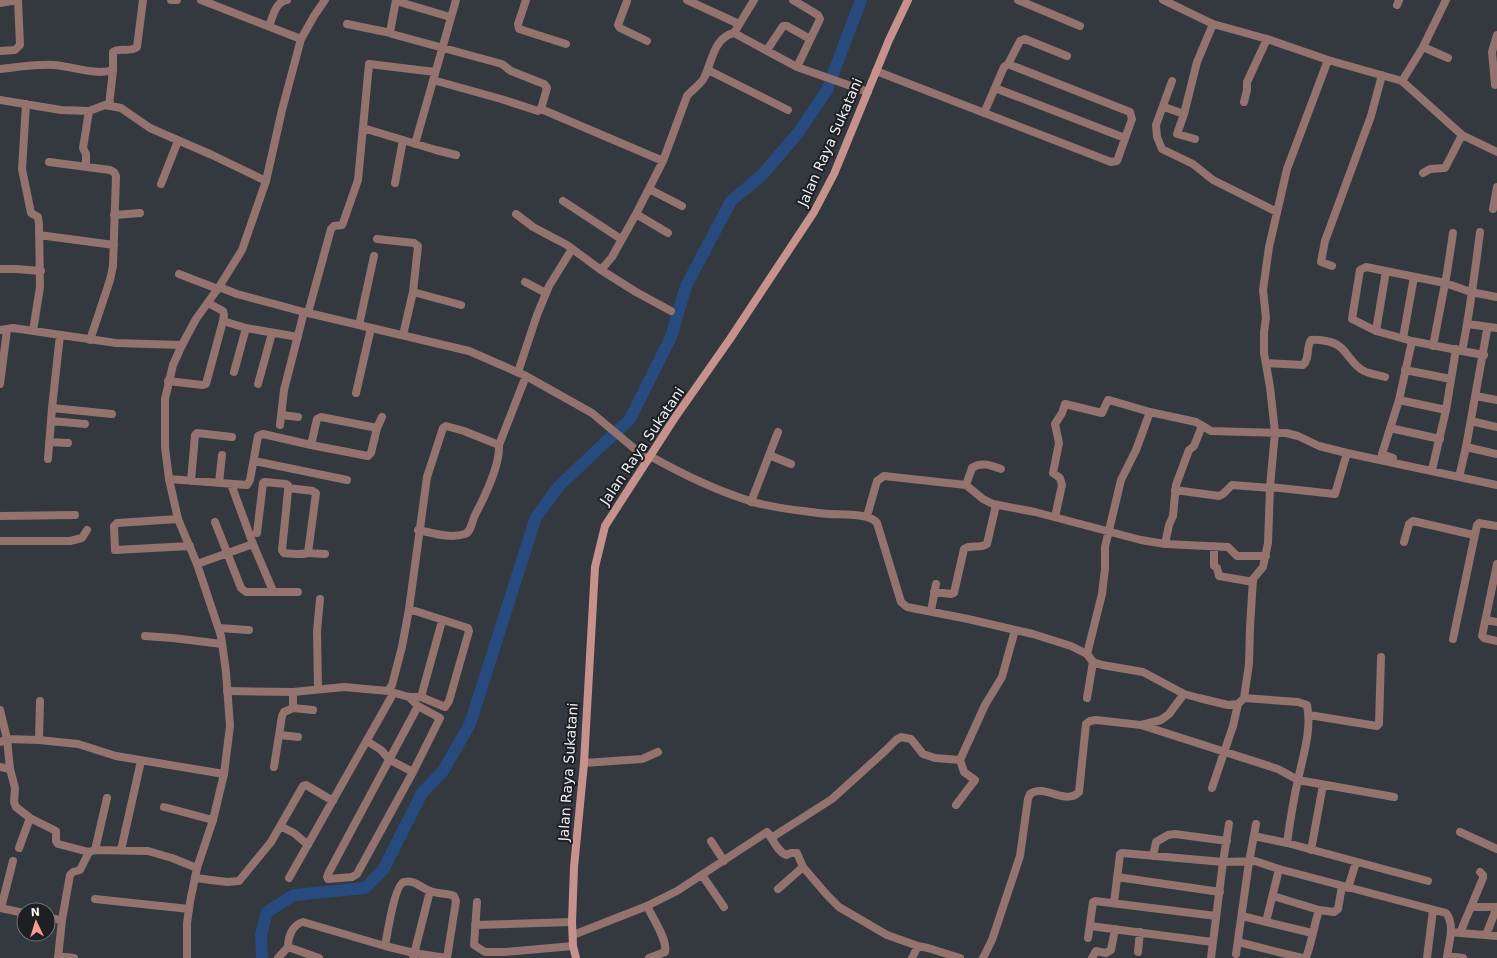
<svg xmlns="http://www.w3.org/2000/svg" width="1497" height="958" font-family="'DejaVu Sans',sans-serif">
	<rect width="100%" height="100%" fill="#34383f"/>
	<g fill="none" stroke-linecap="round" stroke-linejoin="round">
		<path stroke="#274b7f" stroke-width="12" d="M262,958L261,935L267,912L294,895L365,888L383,870L422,793L443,771L470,724L536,517L559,486L630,419L671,337L686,286L731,201L762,175L798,133L827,90L861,0"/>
		<path stroke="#94726d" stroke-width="8" d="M171,0H177
			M201,0L301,39
			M396,0L390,32L392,34L502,64L511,71L544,84L547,88L541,109L538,111L501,99L433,80
			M526,0L518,24L519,29L566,44
			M687,0L739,24
			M793,0L818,15L820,19L797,67
			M1018,0L1080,26
			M1163,0L1213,24L1267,39L1328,60L1402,81L1462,135L1497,152
			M396,1L450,17
			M627,1L618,25L620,28L647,41
			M0,3L18,0
			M1397,5L1399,0
			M347,24L391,33
			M269,26C273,17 275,2 287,0
			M734,33L797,67L868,92
			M1423,47L1448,58
			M767,50L783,26H787L810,39
			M0,51L15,50L20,45L18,0
			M1008,64L1020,41L1025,39L1067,56
			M0,69C18,67 36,64 54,65C71,66 96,76 113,70
			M708,70L788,110
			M876,71L1111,162L1117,161L1132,119L1130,112L1008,64L1004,67L984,113
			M1172,81L1156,125L1157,137L1162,149L1193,164L1213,180L1277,212
			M1402,81L1423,47L1446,0
			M1495,85L1492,52L1497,35
			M995,88L1125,138
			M0,100L61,110L89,111L105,105L121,108L150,128L212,155L266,181
			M1244,102L1247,90V82L1267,39
			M26,104L22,169L31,213L38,217L39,224L40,287L33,331
			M109,106L113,70V52C120,47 130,53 137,47L143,0
			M1164,107L1184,114L1177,134L1195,139
			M541,109L663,161
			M1184,114L1197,62L1213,24
			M363,128L436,150L456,155
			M415,144L456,0
			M49,162L110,170L114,172L116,176L113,266L110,280L90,340
			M86,167V154L83,148L89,111
			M1423,173L1430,169L1445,168L1462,135
			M395,183L403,140
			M161,184L178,141
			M649,189L682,206
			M563,201L621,239
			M1493,209L1497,187
			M516,214L533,227L567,245L601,270L612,257L636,214L663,161L687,96C692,90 701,84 704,78C712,62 714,37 734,33L754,0
			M636,214L668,233
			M114,215L140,213
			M1480,232C1475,272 1470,312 1462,351L1412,341L1376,331L1352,319L1360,270L1366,267L1445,283L1471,292L1497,297
			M39,235L114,245
			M377,239L414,243L418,246L413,292L403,335
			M1332,266L1321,262L1325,241L1371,116L1382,75
			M0,269H16L41,271
			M601,270L636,292L671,311
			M179,274L218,289
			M525,282L546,293
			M219,287L237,294L304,312L469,351L526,376L592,413L648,460
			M413,292L461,305
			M208,303L223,311L224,315L223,321L246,328L298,337
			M308,313L331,229L334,226L342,225L343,223L358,180L369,64L435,72
			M1468,324L1497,328
			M359,325L374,256
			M0,330L13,328L116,343L182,345
			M1376,331L1386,271
			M1403,338L1414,277
			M1433,346L1447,273L1453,233
			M1462,351L1484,355
			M1267,363L1303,365C1310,359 1306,347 1311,340C1316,339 1321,340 1326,341C1347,344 1348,363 1364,371C1370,374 1378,375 1385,377
			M1405,370L1451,379
			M234,372L246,328
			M518,372L537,315L549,286L572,249
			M168,381L202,385L206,384L223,321
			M0,384L7,330
			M258,384L272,333
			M356,393L371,328
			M1476,396L1497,400
			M1399,400L1446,410
			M52,408L112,414
			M1150,412L1196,422L1211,431L1286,433L1298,436L1319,446L1347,453L1497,485
			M281,415L298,417
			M51,421L85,424
			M1471,421L1497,427
			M280,425L284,390L304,312
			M1390,428L1440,439
			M49,442L68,443
			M311,445L368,456L371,453L377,428L382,417
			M1466,447L1497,454
			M769,455L791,464
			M650,456C682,474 715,490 750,501C771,508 797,510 819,513C834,516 868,511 877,523L901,602L907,607L968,619L1033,634L1071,646L1087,654L1093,662L1102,665L1143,672L1184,694L1199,698L1228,705L1238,704L1244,698L1249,664L1250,627L1253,579L1263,567L1268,543L1270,487L1275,432L1270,387L1264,353V332L1266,318L1263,290L1269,247L1287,169L1328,60
			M1393,458L1382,454L1399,400L1412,341
			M48,459L52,408L60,335
			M254,461L347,480
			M1432,470L1446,410L1456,349
			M1460,473L1466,447L1487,330L1489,328
			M169,479L247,485L250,480L258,436L263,434L311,445L317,419L321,417L377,428
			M191,481L195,435L197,433L232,437
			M219,483L222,455
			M231,484L253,544L273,591
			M966,485L972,468C981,461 992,466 1001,469
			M1270,487L1335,494L1347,453
			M1175,490L1219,496L1223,494L1232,485L1270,488
			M751,502L778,432
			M0,516L75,515
			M867,516L877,481L884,476L966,485L983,499L993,504L1035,512L1141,540L1165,544L1228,547L1237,556H1266
			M1055,517L1062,485L1060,478L1053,473L1059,443L1055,424L1062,413L1065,404L1102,413L1108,400H1109L1150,412L1136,450L1121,480L1105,547V569L1102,594L1087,654
			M178,519L117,523L114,526L115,550L190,546
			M215,522L241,588L246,592H298
			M418,530C433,533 450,539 465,534C471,532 472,521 475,515C484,498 500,465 499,445
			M257,533L263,483L264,482L286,484L288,485V491L282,550L284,553C291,554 300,555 308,553L316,493L313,491L288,488
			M0,541H70L82,538L87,530
			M1404,542L1409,524L1413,521L1474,535
			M1165,544L1169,525L1173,516L1176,485L1189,450L1194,446L1202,426
			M1214,546V566L1217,568L1219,576L1253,582
			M308,553L325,554
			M197,564L253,544
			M1497,564L1482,636L1484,638L1497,641
			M934,592L951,594L954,593L964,549C970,544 980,549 987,544L996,505
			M931,611L936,584
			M1486,620L1497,622
			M219,628L249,630
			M145,636L173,638L222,644
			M1453,639L1477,525L1479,523L1497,526
			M318,689L317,631L320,599
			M227,691L293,692L344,687L388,691L392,685L402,647L409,609L427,477L443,428L446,426L464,431L499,445L526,376
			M388,691L409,697H421L445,707L449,701L469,631L468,628L409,609
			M409,697L418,706L329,872L327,877L328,879L352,877L357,874L413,772L440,718L418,706
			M421,697L442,621
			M1087,698L1093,662
			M1244,698L1298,702L1307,705C1312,730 1303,755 1298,780C1293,801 1290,822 1287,843
			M293,708L313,710
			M0,710L7,739L10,769L15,788L14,802L16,807L30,818L56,831V841L58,844L89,852L95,850L148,851L172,858L197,868
			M1309,715L1377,726L1379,724L1381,657
			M1141,725L1161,720L1169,714L1184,694
			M279,735L298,737
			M39,740L40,701
			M367,741L381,750L390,760L413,772
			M0,742L7,739L39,740L78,744L116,756L224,774
			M960,760L985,705L1002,677L1015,630
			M584,763L642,759L658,752
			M0,767L10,769
			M274,767L282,716L284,712L293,708V692
			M1212,788L1233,726L1238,704
			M164,807L213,820
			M280,826L294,833L308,845
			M1460,832L1497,849
			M1254,836L1287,843L1428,881
			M771,838L832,799L885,751L896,740L901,737L911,739L923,754L935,758L960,760L964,772L975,780L956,805
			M711,841L724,861
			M19,848L30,818
			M95,850L107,798
			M121,850L141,761
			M1311,850L1323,785
			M1153,856L1156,842L1168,835L1175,834L1227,841
			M702,875L724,907
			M1117,877L1220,892
			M195,878L227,882L239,881L271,842L303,786L306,785L333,801
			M289,878L393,694
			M1348,888L1356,862
			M778,889L803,867
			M1273,896L1319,910L1334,912L1338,909L1342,886
			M95,899L189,909
			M477,902L474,945L485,952H504L573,946
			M1114,903L1120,854L1122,853L1223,862L1229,824
			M647,906C652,917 668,940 665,952L649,958
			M1471,907H1497
			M0,908L24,913
			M1,908L13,861
			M1242,916L1312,933
			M48,918L62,920
			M1266,922L1279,869
			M475,925L572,922
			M1090,926L1212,942
			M1451,932L1460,933L1483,878V875L1480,872
			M1460,933L1486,935L1497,907
			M573,935L647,906L677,891L767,832C774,840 776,850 786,855L791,853H797L803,867L827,895L839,907L887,935L918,946
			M1486,935L1497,936
			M1088,938L1093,902L1095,901L1216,916
			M1238,942L1302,958L1306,957C1309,953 1316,918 1319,910
			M385,946C387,935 395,884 404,882C414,879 421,888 430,891C438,894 447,893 454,896L456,901L447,958
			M288,947C288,937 292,925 303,922L385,946L414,953L446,958
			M1138,952L1140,932
			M1236,954L1249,862L1256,824
			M58,956L74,958
			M1447,956L1463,958
			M58,958L62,920L70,875L73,872L80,870L89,852
			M278,958L288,947L319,958
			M413,958L430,891
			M912,958L918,946L928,948L960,958
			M983,958L992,940L1020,856L1028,799L1030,794C1044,783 1066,806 1079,792L1086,724L1090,721L1096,720L1141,725L1278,769L1298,780L1394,797
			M1092,958L1096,951L1106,953L1111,950L1115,929
			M1211,958L1223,862L1255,861L1279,869L1446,913C1456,925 1448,944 1447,958
			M1427,958L1433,910"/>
		<path stroke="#94726d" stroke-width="8" d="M187,958V923L190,902L197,868L213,820L224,774L230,726L226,672L221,636L197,564L178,519L169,479L165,447V399L173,365L182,345L196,319L219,287L242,250L266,181L282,110L301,39L314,16L325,0"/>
		<path stroke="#c7928b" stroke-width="8" d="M576,958L573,946L572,922L574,867L584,763L595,567L605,526L674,419L730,339L814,212L834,174L889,40L908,0"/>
	</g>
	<g text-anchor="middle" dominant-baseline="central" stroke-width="4" stroke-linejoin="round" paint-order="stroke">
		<g font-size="14" fill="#eff2f6" stroke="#1d1f22">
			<text transform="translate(830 142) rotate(-66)">Jalan Raya Sukatani</text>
			<text transform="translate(642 446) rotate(-56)">Jalan Raya Sukatani</text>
			<text transform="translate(568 772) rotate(-86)">Jalan Raya Sukatani</text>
		</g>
	</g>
	<g transform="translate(36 922) rotate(356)"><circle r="19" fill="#1d1f22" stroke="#717377"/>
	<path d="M0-3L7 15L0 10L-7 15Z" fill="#f59c91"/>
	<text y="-6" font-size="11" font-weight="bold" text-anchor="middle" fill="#eff2f6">N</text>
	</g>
</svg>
